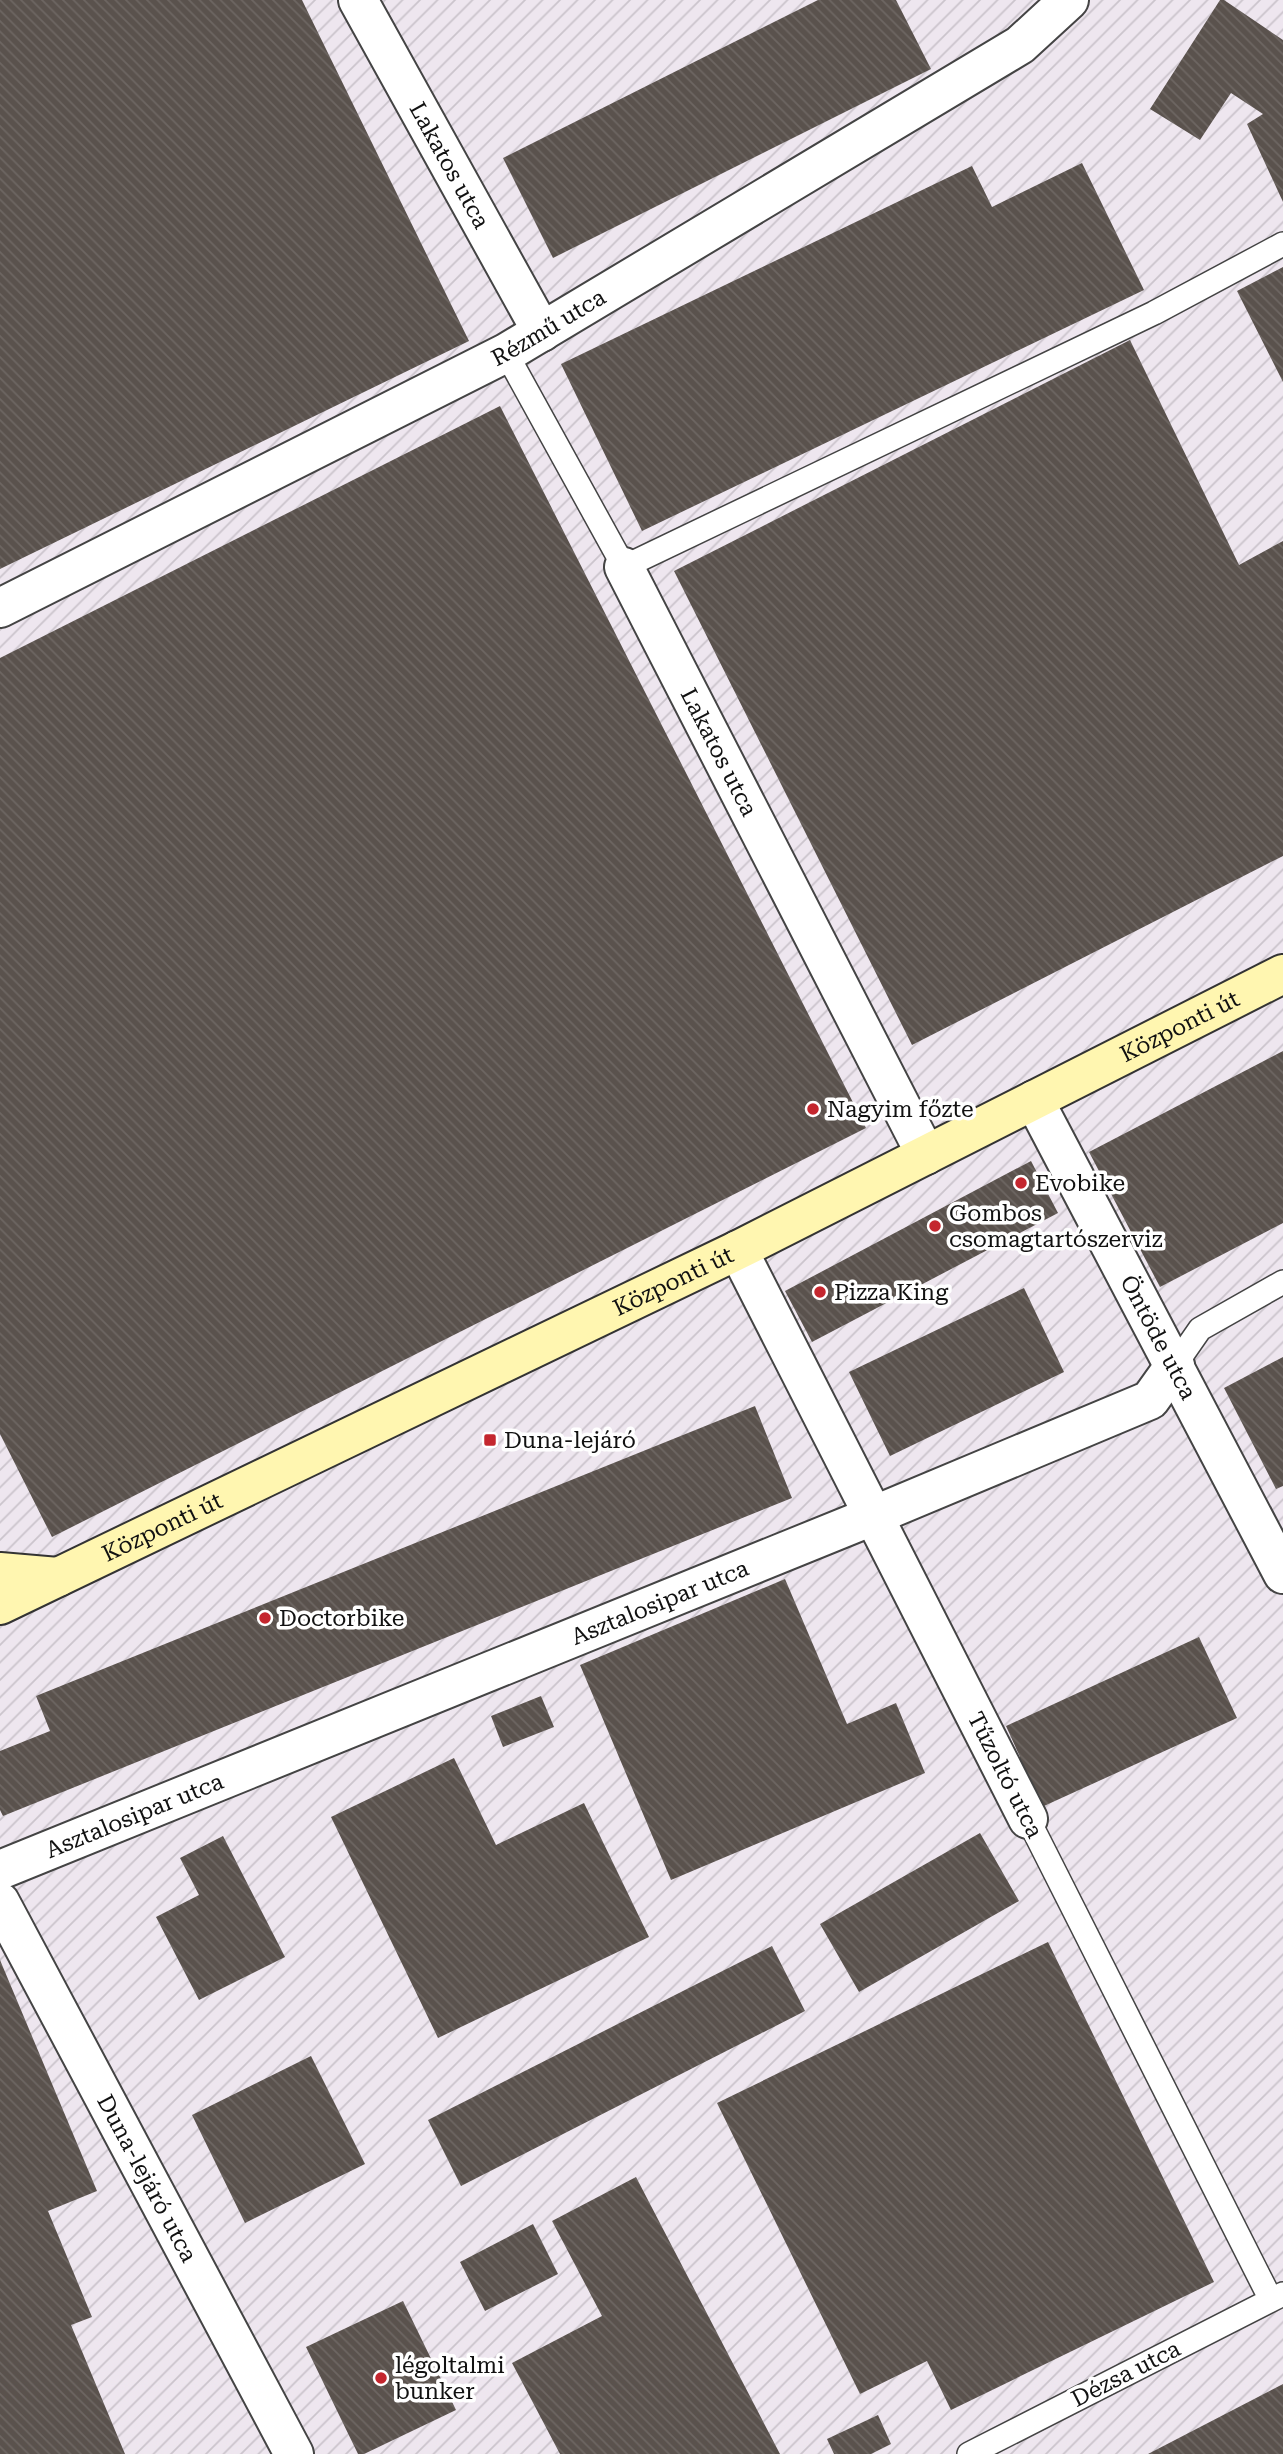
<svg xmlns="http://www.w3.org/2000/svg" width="1283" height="2454" font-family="'Roboto Serif',serif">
	<defs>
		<pattern id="industrial-furrows" width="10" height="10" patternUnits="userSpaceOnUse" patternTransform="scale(1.75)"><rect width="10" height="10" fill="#eee6ef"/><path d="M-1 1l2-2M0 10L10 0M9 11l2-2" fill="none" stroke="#cbc4cc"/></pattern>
		<pattern id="building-back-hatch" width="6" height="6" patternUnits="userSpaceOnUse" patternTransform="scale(1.75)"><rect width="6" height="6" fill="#5a524d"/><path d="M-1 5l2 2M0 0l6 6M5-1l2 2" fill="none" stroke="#6d6662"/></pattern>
	</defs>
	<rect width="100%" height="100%" fill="#fffdf5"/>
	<path fill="url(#industrial-furrows)" d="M0,0H1283V2454H0Z"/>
	<path fill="url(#building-back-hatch)" d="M0,0H302L469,341L0,569Z
		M818,0H896L931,69L553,258L503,158Z
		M1220,0H1224L1283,40V202L1247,124L1263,114L1231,93L1200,140L1150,109Z
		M1082,163L1144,290L642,531L561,364L972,166L992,207Z
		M1283,267V382L1237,291Z
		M1130,340L1239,565L1283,541V856L912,1045L674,571Z
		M500,406L866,1128L52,1537L0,1434V658Z
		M1283,1051V1223L1160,1287L1089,1152Z
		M1031,1161L1058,1213L812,1342L785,1291Z
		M1024,1288L1064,1372L890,1456L849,1372Z
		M1283,1357V1486L1276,1489L1224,1388Z
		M755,1406L792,1498L3,1816L0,1810V1751L50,1731L36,1696Z
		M785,1579L847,1724L896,1703L925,1773L671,1880L580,1665Z
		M1199,1637L1237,1718L1033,1811L1010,1762L1020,1757L1006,1726Z
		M541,1696L554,1727L503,1747L491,1716Z
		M454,1758L496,1845L584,1803L649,1937L438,2038L331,1817Z
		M980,1833L1019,1901L859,1992L820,1924Z
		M223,1836L285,1957L199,2000L156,1917L199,1895L180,1858Z
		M1048,1942L1214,2282L951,2410L927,2361L860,2394L717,2103Z
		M772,1946L805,2011L461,2186L428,2120Z
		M0,1960L97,2191L48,2211L92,2317L71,2325L125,2454H0Z
		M311,2056L365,2164L245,2223L192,2115Z
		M636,2177L780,2454H560L512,2363L602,2316L552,2221Z
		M533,2224L558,2274L485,2311L460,2262Z
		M403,2301L456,2410L364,2454H358L306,2347Z
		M1283,2384V2454H1148Z
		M878,2415L891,2444L871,2454H834L827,2439Z"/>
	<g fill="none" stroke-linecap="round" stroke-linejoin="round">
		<g stroke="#444" stroke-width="26">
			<path id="lane" d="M506,353L624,567L1154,313L1283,244
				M1175,1365L1200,1329L1283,1282
				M1028,1819L1271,2300
				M969,2454L1283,2294"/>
		</g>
		<g stroke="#444" stroke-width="42">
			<g id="street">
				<path id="s1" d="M358,0L542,332"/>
				<path id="s2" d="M624,567L926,1155"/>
				<path id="s3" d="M0,608L506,353L1020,45L1069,0"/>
				<path id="s4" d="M1034,1100L1283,1574"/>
				<path d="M738,1250L1028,1819"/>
				<path id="s5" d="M0,1870L875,1515L1150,1400L1175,1365"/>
				<path id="s6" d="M0,1902L294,2454"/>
			</g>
		</g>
		<g stroke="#333" stroke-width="42">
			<g id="secondary">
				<path d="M0,1572L58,1577"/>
				<path id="s7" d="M0,1605L738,1250L1283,974"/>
			</g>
		</g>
		<use href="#lane" stroke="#fff" stroke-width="23"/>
		<use href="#street" stroke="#fff" stroke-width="38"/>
		<use href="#secondary" stroke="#fff6b0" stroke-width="38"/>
	</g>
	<g fill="#c4262e" stroke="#fff" stroke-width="2.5">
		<circle cx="813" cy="1109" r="7"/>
		<circle cx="1021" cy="1183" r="7"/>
		<circle cx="935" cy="1226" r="7"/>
		<circle cx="820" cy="1292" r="7"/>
		<rect x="483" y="1433" width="14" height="14" rx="3.5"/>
		<circle cx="265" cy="1618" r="7"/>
		<circle cx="381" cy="2378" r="7"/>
	</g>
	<g text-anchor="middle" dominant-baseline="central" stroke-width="7" stroke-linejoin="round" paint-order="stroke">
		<g font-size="23" fill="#111" stroke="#fff">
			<text stroke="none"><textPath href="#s1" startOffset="189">Lakatos utca</textPath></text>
			<text stroke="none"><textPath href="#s3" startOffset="616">Rézmű utca</textPath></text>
			<text stroke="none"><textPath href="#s2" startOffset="208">Lakatos utca</textPath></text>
			<text stroke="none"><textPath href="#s7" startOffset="1314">Központi út</textPath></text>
			<text stroke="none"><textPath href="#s7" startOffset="747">Központi út</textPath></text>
			<text stroke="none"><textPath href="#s4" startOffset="268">Öntöde utca</textPath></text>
			<text stroke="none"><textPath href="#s7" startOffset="180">Központi út</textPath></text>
			<text stroke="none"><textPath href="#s5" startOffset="712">Asztalosipar utca</textPath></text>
			<text transform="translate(1005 1775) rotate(63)">Tűzoltó utca</text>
			<text stroke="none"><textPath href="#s5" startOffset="145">Asztalosipar utca</textPath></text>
			<text stroke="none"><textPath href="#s6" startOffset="313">Duna-lejáró utca</textPath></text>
			<text transform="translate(1126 2374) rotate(-27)">Dézsa utca</text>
		</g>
		<g font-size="23" fill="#111" stroke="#fff" text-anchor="start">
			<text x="827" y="1109">Nagyim főzte</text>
			<text x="1035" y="1183">Evobike</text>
			<text x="949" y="1213">Gombos<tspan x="949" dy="26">csomagtartószerviz</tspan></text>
			<text x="834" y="1292">Pizza King</text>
			<text x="504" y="1440">Duna-lejáró</text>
			<text x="279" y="1618">Doctorbike</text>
			<text x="395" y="2365">légoltalmi<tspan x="395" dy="26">bunker</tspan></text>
		</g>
	</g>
</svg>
